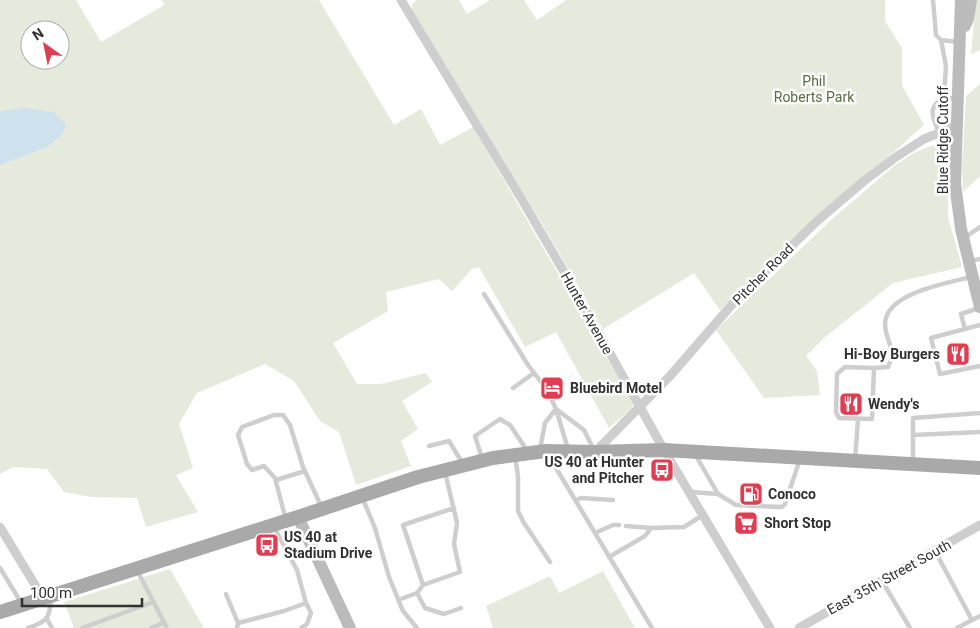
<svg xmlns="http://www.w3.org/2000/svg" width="980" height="628" font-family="Roboto,sans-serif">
	<rect width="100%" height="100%" fill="#fff"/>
	<path fill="#e5eadd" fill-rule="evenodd" d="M0,0H76L101,42L164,5L162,0H319L394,125L421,109L440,145L473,127L629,396L633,404L631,409L609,428L556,332L525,347L479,267L472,269L452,291L439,279L386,292L388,311L333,343L357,384H381L426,373L432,382L402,401L418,429L401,441L411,466L356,485L339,432L320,421L294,381L265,364L197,393L179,424L193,468L176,475L198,512L146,527L137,498L91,497L64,492L47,469L13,467L0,474ZM30,30H60V60H30Z
		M416,0H459L467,14L490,0H524L537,20L566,0H885V21L902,48V85L924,125L798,239L796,235L720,310L694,273L603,329L544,227L412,10V5Z
		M976,0H980V50L971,54Z
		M980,84V176L963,192L962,169L966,96Z
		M939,145L945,149L947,156L948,217L962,267L893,283L824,338L806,356L817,371L820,395L764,398L716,330L831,220L894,166L912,154L930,146Z
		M170,569L204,628H74L64,602Z
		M603,571L635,628H493L486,606L550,576L559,593Z"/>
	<path fill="#cde2ec" d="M25,108L53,112L66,125L62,135L47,147L0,165V111Z"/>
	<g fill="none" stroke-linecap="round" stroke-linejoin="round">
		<path stroke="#cecece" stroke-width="4.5" d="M933,0L936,35L941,40L959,42
			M941,40L946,66L944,96L956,100
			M939,133C932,114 927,110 944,96
			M964,238L980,227
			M970,261L980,259
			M484,294L528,365L544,386
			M980,325L931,338L940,374L980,366
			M965,329L961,314L979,308
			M845,367L874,368L872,419L839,418L836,412L837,374Z
			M874,368L888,367C889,364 892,359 892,356C892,344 882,330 886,318C893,292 948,283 971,277
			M513,388L534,373
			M549,394L556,409L568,449
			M913,435L980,432
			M429,446L449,441L463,464
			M540,449L545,423L556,409L584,430L593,448
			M547,453L652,628
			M695,454L718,494
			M515,456L518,476V511L524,523L550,562
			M482,458L475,436L500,419L510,425L528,452
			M855,460L858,419
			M913,463V418L980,413
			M276,480L305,471
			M690,492L718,494L736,505L782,507L785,504L800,459
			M362,497L375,528L389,577L403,611L417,628
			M576,500L581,498L613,500
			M286,520L275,478L264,466L252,470L247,464L238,435L242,427L274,415H283L290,425L303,467L322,508
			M626,526L651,528L684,527L703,515
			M274,527L297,570L306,603L311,613L307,624L301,628
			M595,533L613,525H619
			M935,551L972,620
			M609,557L645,536L651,528
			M0,568L22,604
			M137,570L167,628
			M882,581L910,628
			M423,585L403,525L454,508
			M417,593L425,608L444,614L461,608
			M226,594L238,623
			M398,600L417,593L423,585L460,572L454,544L457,523L445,472
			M47,619L52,628
			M28,628C46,622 50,619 51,599
			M82,628L153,602
			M151,628L163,623
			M237,628L238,623L284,611L306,603
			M957,628L980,616"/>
		<path stroke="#cecece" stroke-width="9" d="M401,0L521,198L578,296L664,450L770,628
			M595,452L670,376L736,300L816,222L864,181L896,157L924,139L956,126
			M0,527L43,598
			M799,628L980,525"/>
		<path stroke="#bbb" stroke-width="12" d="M961,0L955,183L961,229L980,307
			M965,26L968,19L971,0
			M298,517L350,628"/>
		<path stroke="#a9a9a9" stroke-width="14" d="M0,612L298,517L418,477L493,458L546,451L595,452L664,450L980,468"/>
	</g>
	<defs>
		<g id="restaurant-square" transform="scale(1.25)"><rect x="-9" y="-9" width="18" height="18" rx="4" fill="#de3d52" stroke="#fff"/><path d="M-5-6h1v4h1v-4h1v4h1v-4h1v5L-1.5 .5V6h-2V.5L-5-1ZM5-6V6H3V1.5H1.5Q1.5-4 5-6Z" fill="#fff"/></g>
		<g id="hotel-square" transform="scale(1.25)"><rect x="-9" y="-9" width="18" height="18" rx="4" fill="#de3d52" stroke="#fff"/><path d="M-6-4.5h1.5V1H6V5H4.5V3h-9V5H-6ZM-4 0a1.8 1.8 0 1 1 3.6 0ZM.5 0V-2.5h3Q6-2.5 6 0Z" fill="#fff"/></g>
		<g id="bus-square" transform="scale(1.25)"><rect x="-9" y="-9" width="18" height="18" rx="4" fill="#de3d52" stroke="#fff"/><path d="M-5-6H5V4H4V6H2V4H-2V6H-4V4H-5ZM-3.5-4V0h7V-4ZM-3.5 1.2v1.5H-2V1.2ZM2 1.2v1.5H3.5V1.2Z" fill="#fff"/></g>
		<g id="fuel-square" transform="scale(1.25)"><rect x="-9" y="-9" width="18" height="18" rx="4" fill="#de3d52" stroke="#fff"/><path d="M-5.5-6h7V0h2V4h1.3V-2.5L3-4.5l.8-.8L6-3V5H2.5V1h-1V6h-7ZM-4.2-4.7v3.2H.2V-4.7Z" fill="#fff"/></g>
		<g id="supermarket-square" transform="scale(1.25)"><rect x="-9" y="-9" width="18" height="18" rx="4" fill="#de3d52" stroke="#fff"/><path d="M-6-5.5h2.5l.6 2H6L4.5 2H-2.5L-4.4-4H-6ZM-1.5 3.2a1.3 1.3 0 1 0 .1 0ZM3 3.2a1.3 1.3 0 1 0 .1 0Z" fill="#fff"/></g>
	</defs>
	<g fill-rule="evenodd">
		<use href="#restaurant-square" x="958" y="354"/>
		<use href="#hotel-square" x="552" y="388"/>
		<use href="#restaurant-square" x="851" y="404"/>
		<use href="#bus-square" x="662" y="470"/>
		<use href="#fuel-square" x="751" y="494"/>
		<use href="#supermarket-square" x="746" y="523"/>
		<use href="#bus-square" x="267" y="545"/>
	</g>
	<g text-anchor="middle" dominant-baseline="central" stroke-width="5" stroke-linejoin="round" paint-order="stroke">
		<g font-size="14" fill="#576b40" stroke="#fff">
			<text x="814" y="81">Phil<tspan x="814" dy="16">Roberts Park</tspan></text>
		</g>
		<g font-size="14" fill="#313131" stroke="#fff">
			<text transform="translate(943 140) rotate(-90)">Blue Ridge Cutoff</text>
			<text transform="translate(763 274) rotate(-45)">Pitcher Road</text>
			<text transform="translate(587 313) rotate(61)">Hunter Avenue</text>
			<text transform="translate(889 577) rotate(-29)">East 35th Street South</text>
		</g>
		<g font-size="14" font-weight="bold" fill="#313131" stroke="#fff" text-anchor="start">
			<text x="940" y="354" text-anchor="end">Hi-Boy Burgers</text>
			<text x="570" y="388">Bluebird Motel</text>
			<text x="868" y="404">Wendy's</text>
			<text x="644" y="462" text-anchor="end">US 40 at Hunter<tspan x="644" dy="16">and Pitcher</tspan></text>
			<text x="768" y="494">Conoco</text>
			<text x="764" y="523">Short Stop</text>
			<text x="284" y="537">US 40 at<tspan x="284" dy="16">Stadium Drive</tspan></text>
		</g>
	</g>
	<g transform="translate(45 45) rotate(327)"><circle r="24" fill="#ffffff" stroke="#adadad"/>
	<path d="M0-4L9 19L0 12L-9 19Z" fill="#de3d52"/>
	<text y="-8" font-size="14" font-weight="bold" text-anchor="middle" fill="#313131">N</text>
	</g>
	<path d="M22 598v8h120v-8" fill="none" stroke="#313131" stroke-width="2.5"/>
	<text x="30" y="598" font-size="15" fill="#313131" stroke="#ffffff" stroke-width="4" paint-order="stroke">100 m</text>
</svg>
